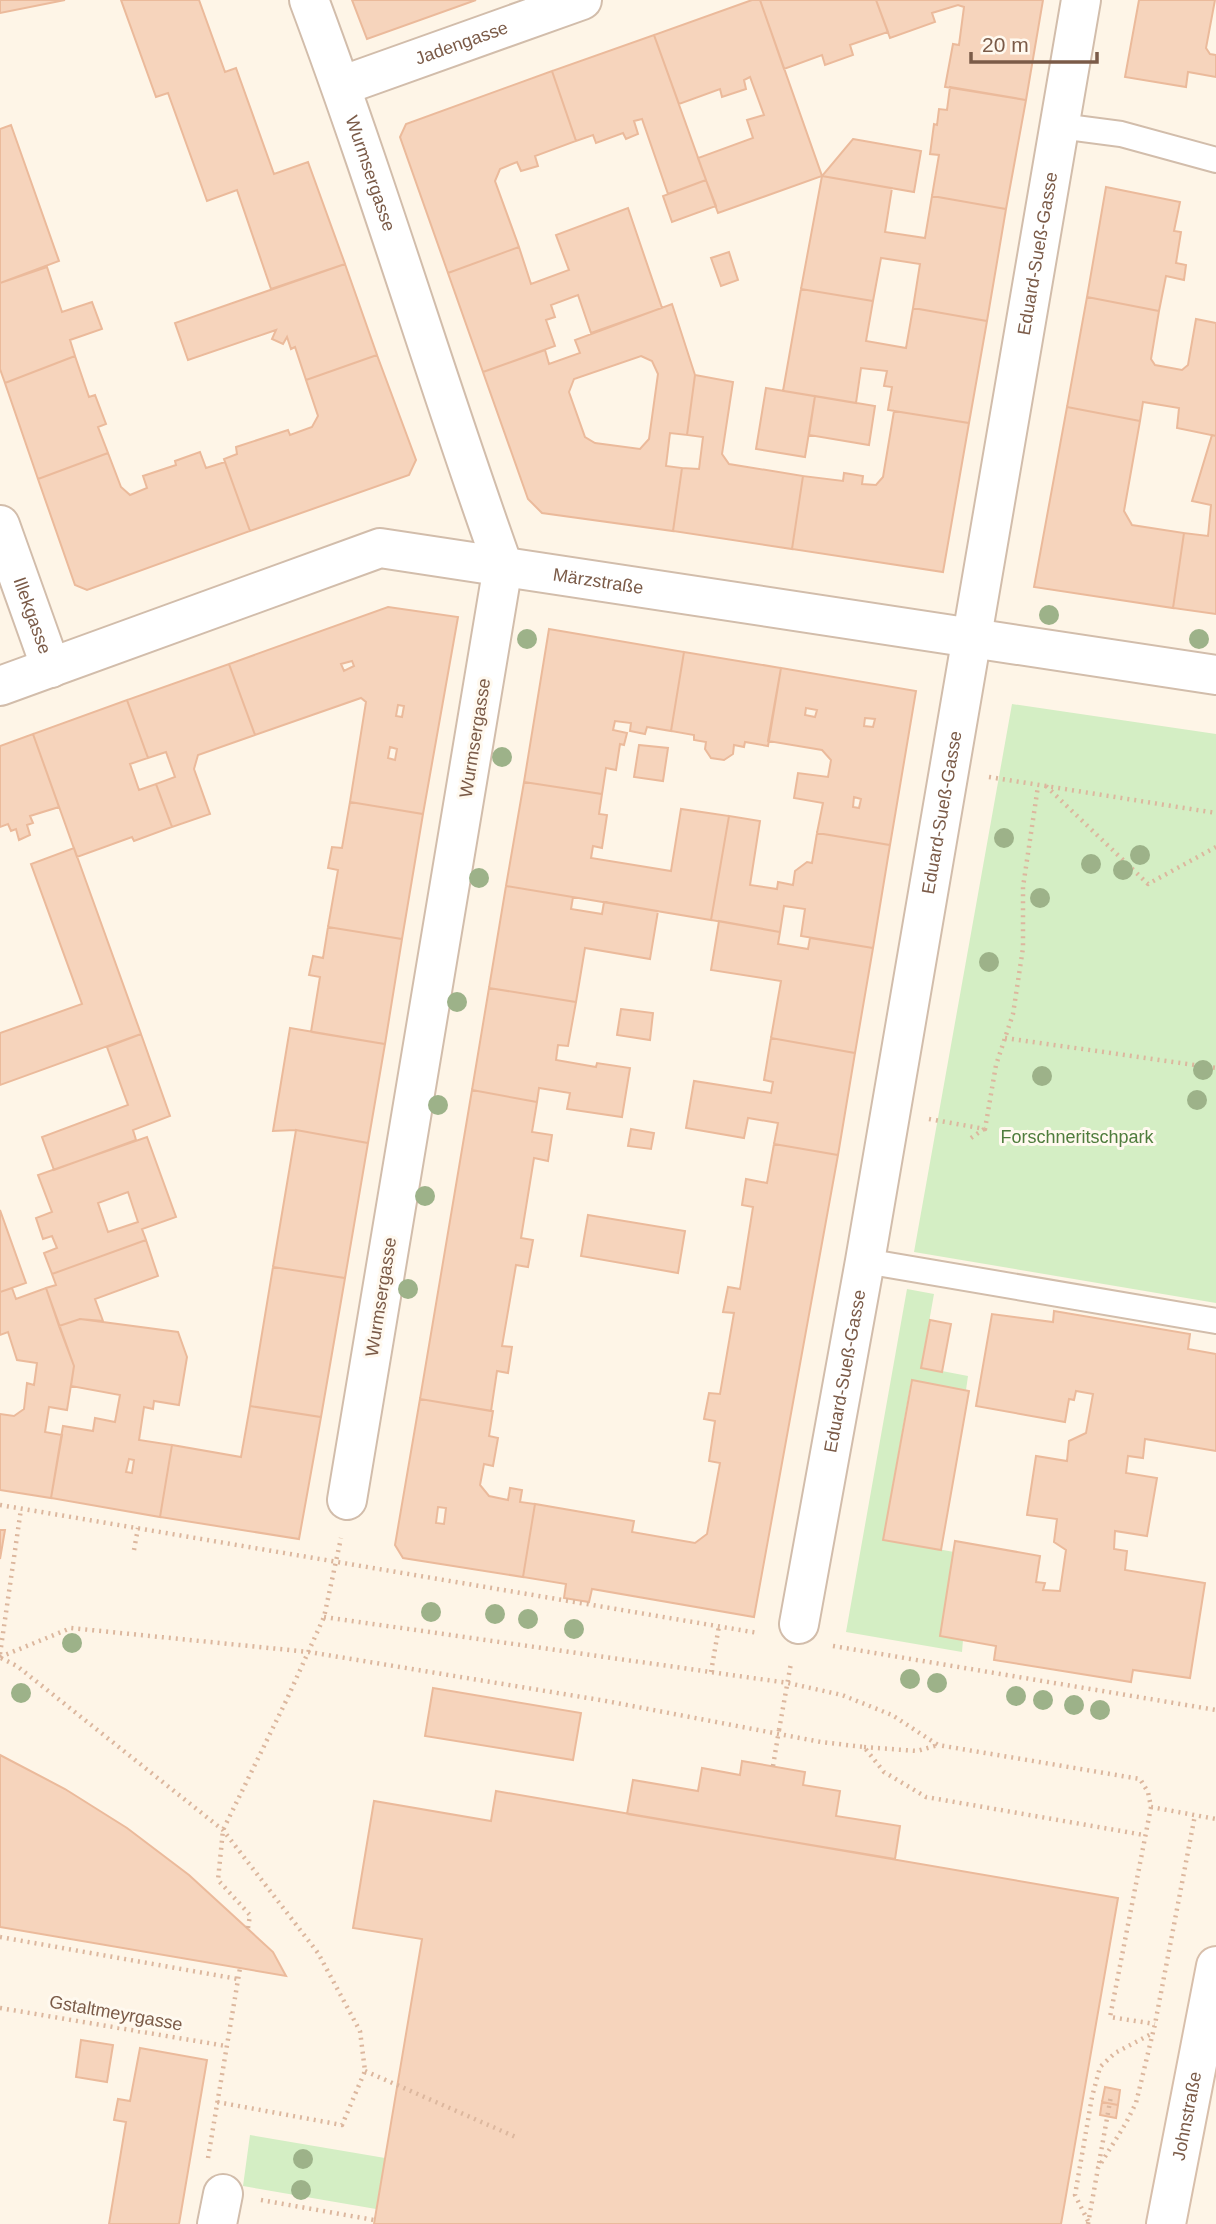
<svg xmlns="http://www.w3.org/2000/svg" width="1216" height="2224" font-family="Arial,sans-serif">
	<rect width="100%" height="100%" fill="#fef5e7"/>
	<path fill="#d4eec4" d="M1012,704L1216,734V1303L914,1252Z
		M907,1289L934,1294L921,1367L968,1376L966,1390L911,1381L883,1539L954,1552L940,1636L963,1640L962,1652L846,1632Z
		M250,2135L385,2158L376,2209L243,2186Z"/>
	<path fill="#f6d4bc" stroke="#ebba9b" stroke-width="2" fill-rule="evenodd" d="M0,0H65L0,13Z
		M121,0H199L225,72L236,68L274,174L308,162L345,264L271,289L237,190L207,201L168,93L156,97Z
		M352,0H476L367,39Z
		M752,0H760L822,176L718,213L698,158L753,138L747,120L764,115L750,77L744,80L746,89L722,97L720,89L679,104L654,35Z
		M760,0H876L888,32L850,45L853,55L825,65L822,55L784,69Z
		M876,0H1043L1026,100L945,87L953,44L959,45L964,7L958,5L932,13L935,22L890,38Z
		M1139,0H1215L1206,48L1210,54L1216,55V77L1188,72L1186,87L1125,77Z
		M654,35L706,180L668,194L642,119L634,121L638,134L626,139L623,133L596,143L593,135L576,141L552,71Z
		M552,71L576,141L535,156L538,166L521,171L517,162L500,169L495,181L519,247L448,273L400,137L406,124Z
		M950,87L1026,100L1006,209L932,196L939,155L930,154L934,124L937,125L939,109L947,110Z
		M11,125L59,261L0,283V129Z
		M853,139L921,151L914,192L822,176Z
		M822,176L892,188L885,232L925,238L932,196L1006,209L987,321L913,308L920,264L881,258L873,301L801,289Z
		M706,180L716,206L672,222L663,196Z
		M1106,187L1180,202L1174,231L1181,232L1176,263L1186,265L1184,280L1166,276L1159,311L1087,297Z
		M628,208L662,308L591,333L578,295L551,305L555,317L546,320L555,346L483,372L448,273L519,247L531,284L569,270L556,235Z
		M729,252L738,280L721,286L711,258Z
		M345,264L377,355L306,380L295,347L291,349L287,337L283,344L272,339L276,330L188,360L175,323Z
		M47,267L62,312L92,302L102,329L70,340L75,356L5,383L0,369V283Z
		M801,289L873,301L866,341L906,348L913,308L987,321L969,423L888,410L892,387L884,386L887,371L861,368L856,403L783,391Z
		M1087,297L1159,311L1151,359L1155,365L1182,370L1188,365L1196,319L1216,323V436L1177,428L1179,408L1143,402L1140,421L1067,407Z
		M672,304L695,375L687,435L670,433L666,466L682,468L673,531L542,513L528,499L483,372L545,350L549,364L580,353L575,340ZM641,356L652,361L658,374L649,439L640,449L595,443L585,437L569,392L574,379Z
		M377,355L416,460L409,475L250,531L224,459L237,454L236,447L288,430L290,435L312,427L318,416L306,380Z
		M75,356L89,397L95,395L106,424L98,427L108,453L38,479L5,383Z
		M695,375L733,382L722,454L729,464L803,476L792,549L673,531L682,468L699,469L703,437L687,435Z
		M766,388L815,396L805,457L756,449Z
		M815,396L875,406L869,445L809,435Z
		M1067,407L1140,421L1124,511L1132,525L1184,533L1173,608L1034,587Z
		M894,411L969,423L943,572L792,549L803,476L843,481L844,473L863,476L862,484L876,485L883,477Z
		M1212,435L1216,436V614L1173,608L1184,533L1208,536L1211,505L1192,501Z
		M200,452L206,468L225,462L250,531L87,590L75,585L38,479L108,453L121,487L130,495L147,488L143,476L176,465L175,461Z
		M388,607L458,617L423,814L350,802L366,702L361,698L255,735L229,664ZM352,661L354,666L344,671L341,664ZM398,705L404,706L402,717L396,716ZM390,747L397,749L395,760L388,758Z
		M549,629L684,652L671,731L647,727L645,734L630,731L631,723L615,721L613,730L627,733L624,745L620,744L616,770L606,768L602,794L524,782Z
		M684,652L781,668L768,746L745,742L744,747L734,745L733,754L724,760L711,758L705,749L706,742L694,740V735L671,731Z
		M229,664L255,735L198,755L194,769L210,814L172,827L156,784L175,777L166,752L148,758L127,700Z
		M781,668L916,691L890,845L817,833L823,803L794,798L798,773L828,777L831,760L822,750L768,741ZM806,708L817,710L815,717L805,715ZM865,718L875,719L873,727L864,726ZM854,797L861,799L859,808L853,807Z
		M127,700L148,758L130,764L139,790L156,784L172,827L134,841L132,837L77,857L33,734Z
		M33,734L59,807L30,816L33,823L27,825L30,835L19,840L16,829L11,831L8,824L0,827V746Z
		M639,745L668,748L663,781L634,777Z
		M524,782L602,794L599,814L607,815L602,848L593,846L591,858L671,871L681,809L729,816L711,920L506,886Z
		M350,802L423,814L402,939L328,927L338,870L328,868L332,847L342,848Z
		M729,816L760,821L750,885L777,889L778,882L793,885L795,871L807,862L812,863L817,833L890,845L873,948L801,936L805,909L784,906L780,932L711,920Z
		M74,848L141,1034L0,1085V1033L82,1004L31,864Z
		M506,886L573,897L571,909L602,914L604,902L658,911L650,959L585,948L576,1002L489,988Z
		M719,921L780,932L778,944L808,949L810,938L873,948L855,1053L771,1038L781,981L711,970Z
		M328,927L402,939L385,1044L311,1032L320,977L309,975L313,956L323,958Z
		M489,988L576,1002L568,1046L558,1045L556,1060L596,1067L597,1063L630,1068L622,1117L567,1109L570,1093L539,1088L537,1102L472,1090Z
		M621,1009L653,1013L650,1040L617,1035Z
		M290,1028L385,1044L368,1143L296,1130L273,1131Z
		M141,1034L170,1116L133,1130L136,1140L54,1170L42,1137L128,1105L107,1047Z
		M771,1038L855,1053L838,1155L774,1144L778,1123L748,1118L744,1138L686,1128L694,1081L771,1093L773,1082L764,1080Z
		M472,1090L537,1102L532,1132L552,1135L548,1161L534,1158L521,1238L533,1240L528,1267L516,1265L502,1346L512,1347L508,1373L497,1371L491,1411L420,1399Z
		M631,1129L654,1133L651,1149L628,1146Z
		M296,1130L368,1143L345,1278L273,1267Z
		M147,1137L176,1217L142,1229L146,1240L52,1274L44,1253L57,1248L52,1236L43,1239L36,1218L52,1212L38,1175ZM128,1192L138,1222L108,1232L98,1203Z
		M774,1144L838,1155L754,1617L592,1589L589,1602L564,1598L566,1584L523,1577L535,1504L634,1521L632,1532L695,1543L707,1534L720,1463L709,1461L715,1421L704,1419L709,1393L720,1394L734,1313L723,1312L728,1287L740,1289L753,1207L742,1205L746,1179L767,1183Z
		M0,1210L26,1283L0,1292Z
		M588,1215L685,1231L678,1273L581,1256Z
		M146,1240L158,1276L95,1299L103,1321L80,1319L59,1326L46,1288L56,1285L52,1274Z
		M273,1267L345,1278L321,1417L250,1406Z
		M12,1288L16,1299L46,1288L74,1366L67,1410L49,1407L45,1432L62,1435L51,1498L0,1490V1414L14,1416L24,1409L27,1383L34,1385L37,1363L17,1360L8,1332L0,1335V1292Z
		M1054,1311L1190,1334L1188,1349L1216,1354V1451L1145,1439L1143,1458L1128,1456L1126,1473L1157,1478L1147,1536L1115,1531L1114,1549L1127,1551L1125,1570L1205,1583L1190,1678L1133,1670L1131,1682L994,1660L996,1646L940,1636L955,1541L1040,1556L1036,1582L1045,1583L1043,1590L1060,1591L1066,1550L1054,1542L1057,1519L1027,1515L1036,1456L1067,1461L1069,1441L1086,1433L1093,1394L1076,1391L1074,1400L1069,1399L1065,1422L976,1406L992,1314L1053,1322Z
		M80,1319L178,1332L187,1357L179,1405L154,1401L153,1409L144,1407L139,1440L172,1445L160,1517L51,1498L63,1426L93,1431L95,1418L115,1422L120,1395L71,1386L74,1366L59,1326ZM129,1459L134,1460L132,1473L126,1472Z
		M930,1320L951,1324L942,1372L921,1368Z
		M912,1380L969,1391L941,1550L883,1540Z
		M420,1399L493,1411L489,1436L498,1438L493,1466L484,1464L480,1485L489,1496L508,1500L510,1488L522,1490L520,1502L535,1504L523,1577L403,1558L395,1545ZM438,1507L446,1508L444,1524L436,1523Z
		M250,1406L321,1417L299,1539L160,1517L172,1445L241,1457Z
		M0,1530H5L0,1559Z
		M433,1688L581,1713L573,1760L425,1736Z
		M0,1755L65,1789L127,1828L189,1875L273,1952L286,1976L0,1927Z
		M742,1761L805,1772L803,1785L840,1791L836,1816L900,1826L895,1859L627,1814L633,1780L698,1791L702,1768L740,1775Z
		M496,1791L1118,1898L1061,2224H374L422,1939L353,1928L374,1801L491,1821Z
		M81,2040L113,2045L107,2082L76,2077Z
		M140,2048L207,2060L179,2224H109L126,2122L114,2120L118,2099L130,2101Z
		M1105,2087L1120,2090L1118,2105L1102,2102Z
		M1102,2102L1118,2105L1116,2118L1100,2115Z"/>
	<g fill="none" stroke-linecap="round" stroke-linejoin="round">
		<g stroke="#d2bdab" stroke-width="28">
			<path id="lane" d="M1060,126L1121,134L1216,160
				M865,1261L1216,1321"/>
		</g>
		<g stroke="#d2bdab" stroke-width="42">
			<g id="street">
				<path id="s1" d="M309,0C379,187 436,379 503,566L347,1500"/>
				<path id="s2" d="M341,86L582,0"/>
				<path id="s3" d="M0,525L51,668"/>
				<path id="s4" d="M0,686L380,548L1216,675"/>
				<path id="s5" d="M799,1624L865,1261L1081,0"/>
				<path d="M217,2224L223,2194"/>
			</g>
		</g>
		<g stroke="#d8bfab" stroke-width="42">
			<g id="secondary">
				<path id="s6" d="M1166,2224L1216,1966"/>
			</g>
		</g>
		<path stroke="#dcb79e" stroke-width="4.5" stroke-dasharray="2 5" stroke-linecap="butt" d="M989,777L1216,813
			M1046,786L1148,884L1216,847
			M1005,1038L1216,1068
			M929,1119L985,1129L996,1065L1013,1014L1023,948V887L1038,786
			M971,1138L984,1129
			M0,1505L758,1633
			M134,1550L138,1528
			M324,1617L788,1683L842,1695L892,1715L938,1745L1140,1779L1148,1792L1151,1807L1216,1819
			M833,1646L1216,1710
			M0,1654L21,1509
			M0,1657L71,1628L309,1652L606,1701L821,1742L864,1747L884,1772L926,1797L1144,1835
			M1,1658L17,1666L223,1830L318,1953L360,2031L365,2071L342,2125L217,2102
			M711,1672L719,1626
			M779,1730L791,1663
			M864,1747L917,1751L938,1745
			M1151,1807L1110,2017L1155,2024
			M248,1928L250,1915L218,1880L223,1830L287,1699L324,1617L341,1538
			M0,1937L238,1979
			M0,2008L226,2046
			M365,2071L518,2138
			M208,2158L240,1968
			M1099,2163L1111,2096
			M261,2200L374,2220
			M1088,2221L1075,2195L1092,2097L1100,2067L1115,2053L1153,2033
			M1088,2224L1098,2168L1126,2123L1136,2103L1155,2024L1195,1815"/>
		<use href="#lane" stroke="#fff" stroke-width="24"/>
		<use href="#street" stroke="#fff" stroke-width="38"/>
		<use href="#secondary" stroke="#fff" stroke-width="38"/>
		<path stroke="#dcb79e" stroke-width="4.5" stroke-dasharray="2 5" stroke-linecap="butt" d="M773,1766L779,1730"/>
	</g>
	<g fill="#9db289">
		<circle cx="1049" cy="615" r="10"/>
		<circle cx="527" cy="639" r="10"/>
		<circle cx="1199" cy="639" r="10"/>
		<circle cx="502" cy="757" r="10"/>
		<circle cx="1004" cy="838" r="10"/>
		<circle cx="1140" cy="855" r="10"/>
		<circle cx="1091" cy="864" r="10"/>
		<circle cx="1123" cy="870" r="10"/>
		<circle cx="479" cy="878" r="10"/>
		<circle cx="1040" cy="898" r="10"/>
		<circle cx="989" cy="962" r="10"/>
		<circle cx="457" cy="1002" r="10"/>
		<circle cx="1203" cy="1070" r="10"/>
		<circle cx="1042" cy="1076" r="10"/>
		<circle cx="1197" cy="1100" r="10"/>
		<circle cx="438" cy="1105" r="10"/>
		<circle cx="425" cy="1196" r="10"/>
		<circle cx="408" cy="1289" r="10"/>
		<circle cx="431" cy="1612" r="10"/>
		<circle cx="495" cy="1614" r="10"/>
		<circle cx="528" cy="1619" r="10"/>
		<circle cx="574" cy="1629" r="10"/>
		<circle cx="72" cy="1643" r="10"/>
		<circle cx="910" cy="1679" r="10"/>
		<circle cx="937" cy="1683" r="10"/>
		<circle cx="21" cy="1693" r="10"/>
		<circle cx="1016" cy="1696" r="10"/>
		<circle cx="1043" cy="1700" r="10"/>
		<circle cx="1074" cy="1705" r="10"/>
		<circle cx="1100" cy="1710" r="10"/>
		<circle cx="303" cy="2159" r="10"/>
		<circle cx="301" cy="2190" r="10"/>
	</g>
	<g text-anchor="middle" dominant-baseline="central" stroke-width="6" stroke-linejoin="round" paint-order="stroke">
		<g font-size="18" fill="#7b5b48" stroke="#fff9ef">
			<text stroke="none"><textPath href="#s2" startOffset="128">Jadengasse</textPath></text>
			<text stroke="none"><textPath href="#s1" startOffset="184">Wurmsergasse</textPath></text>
			<text stroke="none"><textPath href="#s5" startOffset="1391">Eduard-Sueß-Gasse</textPath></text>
			<text stroke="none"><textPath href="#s4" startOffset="625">Märzstraße</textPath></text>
			<text stroke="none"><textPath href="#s3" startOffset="96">Illekgasse</textPath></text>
			<text transform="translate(475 738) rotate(-81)">Wurmsergasse</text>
			<text stroke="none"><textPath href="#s5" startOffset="824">Eduard-Sueß-Gasse</textPath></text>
			<text transform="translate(381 1297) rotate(-81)">Wurmsergasse</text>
			<text stroke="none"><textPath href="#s5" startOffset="257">Eduard-Sueß-Gasse</textPath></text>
			<text transform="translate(116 2013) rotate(10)">Gstaltmeyrgasse</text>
			<text stroke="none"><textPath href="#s6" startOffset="110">Johnstraße</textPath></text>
		</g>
		<g font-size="18" fill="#4e7c3c" stroke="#fff9ef">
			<text x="1077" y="1137">Forschneritschpark</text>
		</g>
	</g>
	<path d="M971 52v10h126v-10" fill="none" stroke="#7b5b48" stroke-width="3.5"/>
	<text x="982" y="52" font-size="21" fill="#7b5b48" stroke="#fff9ef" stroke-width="5" paint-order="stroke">20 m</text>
</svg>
